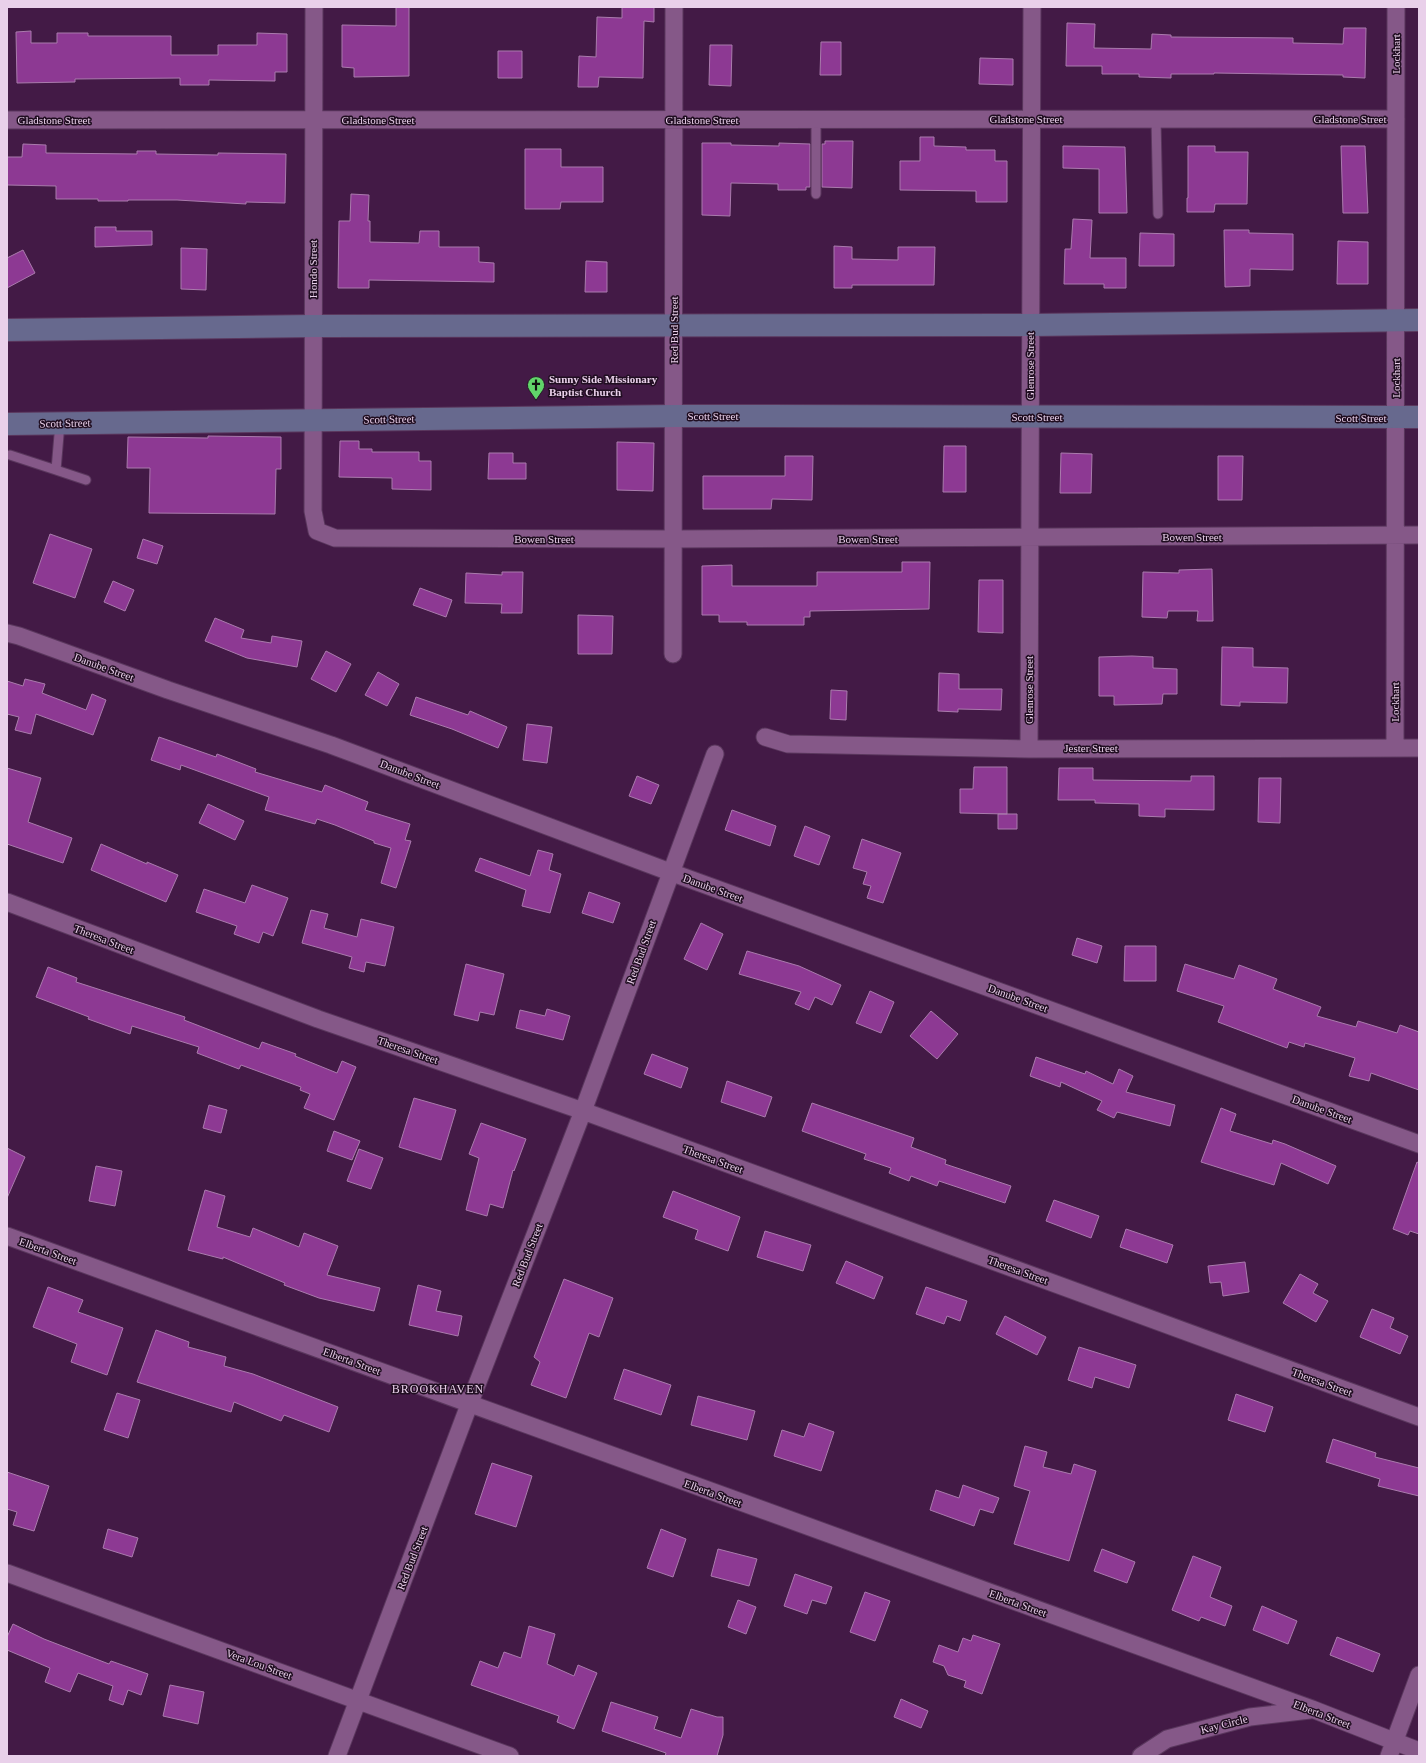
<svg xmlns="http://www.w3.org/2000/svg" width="1426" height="1763" font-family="'Times New Roman',serif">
	<rect width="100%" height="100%" fill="#431a46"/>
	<path fill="#8d3993" stroke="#aa7bad" d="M396,7H409V76L354,77V68L342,67V25L396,26Z
		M622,7H654V22L644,21L643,78L599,77L598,87H578L579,56L596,57L597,17L622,18Z
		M1067,23L1095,24L1094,48L1151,49L1152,34L1171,35V37L1293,38V43L1343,44L1344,28H1366L1365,78L1343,77V75L1214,73V74H1171V78L1139,77V74H1102V66H1066Z
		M31,31V43H57V33H88V36H171V55H218V45H257V33L287,34V72H275V81L209,80V85H180V78L75,79V82L17,83L16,32Z
		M821,42H841V75H820Z
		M710,45H732L731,86L709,85Z
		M498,51H522V78H498Z
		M980,58L1013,59V85L979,84Z
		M920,137H934V146L966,147V150H995V161H1007V202H976V191L900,190V161H920Z
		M825,141H853L852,188L822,187V144H825Z
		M702,143H731V145L779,146V143L810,144V187H806V190H778V184L731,183L730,216L702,215Z
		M23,144L46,145V153L137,154V151H156V154L218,155V153L286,154L285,203L246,202V204L177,200H128V201H98V199H56V186L7,185V157H22Z
		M1063,146L1125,147L1127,213H1099V169L1063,168Z
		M1188,146H1215V152H1248L1247,204H1215L1214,212H1187V198H1188Z
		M1341,146H1365L1368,213H1343Z
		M525,149H561V167H603V202H561L560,209H525Z
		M351,194L369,195L368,221H370V242L419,243L420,231H439V247H479V262L494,263V282L369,280V288H338L339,221H350Z
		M1073,219L1092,220L1090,258H1126V288H1104V284H1064L1065,249H1071Z
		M95,227H116V231H152V245L95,247Z
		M1224,230H1249V233L1293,234V270L1250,269V286L1225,287Z
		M1140,233L1174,234V266H1139Z
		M1338,241L1368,242V284H1337Z
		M834,246L852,247V259L898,260V247H935L934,285H852V288H834Z
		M181,248L207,249L206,290L181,289Z
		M23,250L35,273L7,288V258Z
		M586,261L607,262V292H585Z
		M208,436L281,437V469H276L275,514L149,513L150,468H127L128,437L208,438Z
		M340,441H359V449H372V452H419V461H431V490L392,489V478L339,477Z
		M617,442L654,443L653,491L617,490Z
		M944,446H966V492H943Z
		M489,453H513V463H526V479H488Z
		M1061,453L1092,454L1091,493H1060Z
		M785,456H813L812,500L772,499L771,509H703V476H785Z
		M1218,456H1243L1242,500H1218Z
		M50,534L92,549L75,598L33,583Z
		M143,539L163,546L157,564L137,558Z
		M902,562H930L929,609L810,611V617H804V625H747V622H719V615H702V566L732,565V586H817V572H902Z
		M1212,569L1213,621H1197L1198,611H1168L1167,618L1142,617L1143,572L1179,573V570Z
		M502,572H523L522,613H501L502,604L465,603L466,573L502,575Z
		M979,580H1003V633L978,632Z
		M113,581L134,590L125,611L104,602Z
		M420,588L452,600L446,617L413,605Z
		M578,615L613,616L612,654H578Z
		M215,618L244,630L241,638L271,643L272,636L302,641L297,667L247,658L205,641Z
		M1222,647L1253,648V667L1288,668L1287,703L1240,702V706L1221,705Z
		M326,651L351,664L336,692L311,679Z
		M1132,656L1153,657V668L1177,669V694H1163L1162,704L1114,705V696H1099V657Z
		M378,672L399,684L387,706L365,695Z
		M939,673L959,674V689H1002L1001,710L958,709V712L938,711Z
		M25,679L45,684L42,693L86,710L92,694L106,700L93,735L36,714L31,734L15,730L19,717L7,714V681L23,686Z
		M831,690L847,691L846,720L830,719Z
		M416,697L468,715L470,711L507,727L498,748L452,729L410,715Z
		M527,724L552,727L547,763L523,760Z
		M159,737L216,757L217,754L256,769L255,772L322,792L325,785L368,802L365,810L410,824L405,840L411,841L396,888L381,883L391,848L374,843V841L335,825L317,819L315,824L265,810L269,797L181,765L180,770L151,760Z
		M974,767H1007V814L960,813V789H973Z
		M7,768L41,778L28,822L72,838L63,863L7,844Z
		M1059,768H1093V780L1191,781V776H1214V810L1165,809V817L1139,816V804L1095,803V800H1058Z
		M637,776L659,785L651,804L629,796Z
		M1259,778H1281L1280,823L1258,822Z
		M208,804L244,821L235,840L199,823Z
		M732,810L776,826L770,846L725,830Z
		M998,814H1017V829H998Z
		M805,826L830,836L819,865L794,856Z
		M862,839L901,853L883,903L867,898L871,886L863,884L867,872L853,868Z
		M101,844L147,864V862L178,875L166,902L91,870Z
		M538,850L553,854L549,870L561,874L550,913L522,906L526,890L475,871L480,858L530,876Z
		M252,885L288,898L273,936L263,932L259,943L234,934L237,926L196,912L204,889L245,903Z
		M589,892L620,903L613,923L582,913Z
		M311,910L328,914L324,928L357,937L361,919L394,927L385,966L366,962L364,972L349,968L352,957L302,943Z
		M701,923L723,934L707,970L684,959Z
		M1077,938L1102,946L1097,963L1072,955Z
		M1125,946H1156V981H1124Z
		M747,951L799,966L841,985L832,1005L815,997L809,1010L795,1004L801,992L739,974Z
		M466,964L504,974L494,1015L480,1012L478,1021L454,1015Z
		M1185,964L1234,979L1239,965L1277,979L1273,989L1321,1007L1317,1016L1356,1027L1358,1021L1397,1033L1400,1025L1419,1032V1090L1371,1073L1369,1081L1349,1076L1355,1058L1305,1043L1304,1047L1289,1042L1287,1048L1218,1022L1224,1006L1177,991Z
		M48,967L77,978L76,982L185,1017L184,1020L259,1049L262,1042L296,1054L295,1056L337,1073L342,1061L356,1067L334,1120L304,1108L310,1094L300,1090L301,1087L241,1065L239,1069L197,1053L199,1047L132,1026L130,1034L88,1019L89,1017L36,997Z
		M870,991L894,1002L881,1033L856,1023Z
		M547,1009L570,1016L563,1040L516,1028L520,1010L545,1016Z
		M931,1011L958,1034L937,1059L910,1036Z
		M652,1054L688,1068L681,1088L644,1074Z
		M1036,1057L1085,1074L1086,1071L1113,1084L1119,1069L1133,1076L1126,1092L1175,1105L1170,1126L1117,1112L1114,1118L1097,1110L1102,1101L1061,1082L1060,1087L1030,1076Z
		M727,1081L772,1097L765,1117L721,1102Z
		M414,1098L456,1110L441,1160L399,1147Z
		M812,1103L914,1138L911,1147L946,1160L945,1164L1011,1186L1005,1203L939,1181L937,1186L911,1176L909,1181L889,1173L891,1168L864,1159L866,1154L802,1131Z
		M209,1105L227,1110L221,1133L203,1128Z
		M1221,1108L1236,1114L1230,1131L1272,1144L1273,1140L1285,1144L1336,1166L1328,1184L1281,1163L1274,1185L1201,1162Z
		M481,1123L526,1139L514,1171L513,1170L503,1208L490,1204L487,1216L466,1210L479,1158L469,1154Z
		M334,1131L360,1141L352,1160L327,1151Z
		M7,1148L25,1157L7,1198Z
		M359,1149L383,1158L371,1189L347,1181Z
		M1417,1162L1419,1163V1234L1410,1231L1408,1235L1393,1229Z
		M96,1166L122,1171L115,1206L89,1201Z
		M205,1190L225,1196L217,1227L250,1237L253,1228L299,1247L304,1233L338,1246L327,1275L380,1288L374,1311L319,1298L284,1285L285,1283L223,1257V1259L188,1250Z
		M673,1191L740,1217L728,1251L695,1239L698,1230L663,1217Z
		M1054,1200L1099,1216L1091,1238L1046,1221Z
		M1126,1229L1173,1245L1167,1263L1120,1247Z
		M765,1231L811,1245L803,1271L757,1257Z
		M846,1261L883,1277L874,1299L836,1283Z
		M1245,1262L1249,1292L1223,1296L1221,1282L1210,1283L1208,1266Z
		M1300,1274L1318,1284L1313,1293L1328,1301L1316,1322L1283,1303Z
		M564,1279L613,1298L599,1337L589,1333L566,1398L531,1385L540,1362L534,1357Z
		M418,1285L441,1291L436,1311L462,1316L458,1336L409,1325Z
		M48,1287L83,1300L78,1312L123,1328L107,1375L71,1362L77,1344L33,1327Z
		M926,1287L967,1301L960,1321L947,1316L944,1324L916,1314Z
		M1372,1309L1394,1318L1390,1328L1408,1336L1400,1354L1360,1337Z
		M1005,1316L1046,1337L1037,1355L996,1334Z
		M156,1330L189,1342L188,1347L226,1357L224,1366L253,1374L338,1407L329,1432L284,1415L281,1421L234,1402L231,1412L137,1382Z
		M1079,1347L1136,1365L1129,1388L1095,1377L1092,1388L1068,1380Z
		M624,1369L671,1385L661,1415L614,1399Z
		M117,1393L140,1400L128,1438L104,1430Z
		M1236,1394L1273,1407L1265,1432L1228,1420Z
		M698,1396L755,1411L747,1440L691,1425Z
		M809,1423L834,1432L821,1471L774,1456L782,1430L804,1437Z
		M1333,1439L1376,1453L1375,1457L1419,1468V1496L1378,1486L1380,1479L1326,1462Z
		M1025,1446L1047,1452L1043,1467L1071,1474L1074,1464L1096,1471L1069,1561L1014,1544L1030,1491L1014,1486Z
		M492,1463L532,1476L516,1527L475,1514Z
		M7,1472L49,1486L34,1531L13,1525L17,1512L7,1509Z
		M963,1485L999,1498L993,1513L980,1509L974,1526L930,1510L936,1490L959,1498Z
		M108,1529L138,1538L132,1557L103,1548Z
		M661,1529L686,1539L673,1577L647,1568Z
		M718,1549L757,1559L749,1586L711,1576Z
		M1102,1549L1135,1562L1127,1583L1094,1571Z
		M1193,1556L1221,1567L1210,1597L1232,1606L1225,1626L1201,1617L1199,1621L1172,1610Z
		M795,1574L832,1587L826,1604L812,1600L807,1614L784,1606Z
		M865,1592L890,1601L875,1641L850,1632Z
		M738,1600L756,1607L746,1634L728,1627Z
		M1262,1606L1297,1621L1288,1644L1253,1630Z
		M13,1624L44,1639L109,1664L111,1661L148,1674L141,1695L128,1690L123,1705L109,1700L113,1686L78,1673L70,1692L45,1682L50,1668L7,1650V1637Z
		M529,1626L555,1634L547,1664L574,1676L578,1665L597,1673L574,1729L557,1722L559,1716L471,1685L480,1661L498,1668L504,1652L521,1658Z
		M973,1635L1000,1644L982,1694L964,1687L966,1681L948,1675L944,1666L933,1662L939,1645L958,1652L963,1638L971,1641Z
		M1337,1637L1380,1654L1373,1672L1330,1655Z
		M170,1685L204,1692L198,1724L163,1716Z
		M901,1699L928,1711L921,1728L894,1717Z
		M611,1702L658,1717L654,1729L681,1738L691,1709L717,1717H723V1735L717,1756H665L666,1753L602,1731Z"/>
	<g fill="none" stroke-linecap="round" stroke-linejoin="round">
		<g stroke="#5a375d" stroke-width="11">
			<path id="service" d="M1156,119L1158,214
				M816,194V120
				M60,423L56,470L86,480
				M10,455L56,470"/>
		</g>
		<g stroke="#5a375d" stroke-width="19">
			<path id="minor" d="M314,7L313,511L317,531L335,538L674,539L1419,535
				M7,120L1396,119
				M7,633L19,636L168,690L331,745L670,872L1419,1144
				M673,654L674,7
				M765,737L788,744L1029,749L1419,748
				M1395,748L1396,7
				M1029,749L1032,7
				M7,902L318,1019L583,1111L1419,1417
				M7,1236L1312,1709L1419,1751
				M7,1573L510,1756
				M337,1756L469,1405L583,1111L715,754
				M1141,1756L1167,1739L1250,1717L1310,1710
				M1389,1756L1419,1675"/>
		</g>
		<g stroke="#5a375d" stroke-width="24">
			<path id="secondary" d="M7,330L313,326L1031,325L1419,320
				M7,424L674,416L1419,417"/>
		</g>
		<use href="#service" stroke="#855888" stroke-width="9"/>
		<use href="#minor" stroke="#855888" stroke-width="17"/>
		<use href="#secondary" stroke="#67698e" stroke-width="22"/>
	</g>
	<defs>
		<g id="church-pin" transform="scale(0.9)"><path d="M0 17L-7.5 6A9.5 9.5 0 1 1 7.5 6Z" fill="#61d46a" stroke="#200e21"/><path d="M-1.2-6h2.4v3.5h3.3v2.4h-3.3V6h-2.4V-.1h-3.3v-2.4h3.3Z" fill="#111"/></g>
	</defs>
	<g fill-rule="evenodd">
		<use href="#church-pin" x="536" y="385"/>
	</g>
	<g text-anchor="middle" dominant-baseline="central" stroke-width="3" stroke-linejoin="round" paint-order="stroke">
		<g font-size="11" fill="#e9d0ea" stroke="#200e21">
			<text transform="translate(1396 54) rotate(-90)">Lockhart</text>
			<text x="1026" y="119">Gladstone Street</text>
			<text x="1350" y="119">Gladstone Street</text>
			<text x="54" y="120">Gladstone Street</text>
			<text x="378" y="120">Gladstone Street</text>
			<text x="702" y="120">Gladstone Street</text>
			<text transform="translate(313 269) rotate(-90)">Hondo Street</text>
			<text transform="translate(674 330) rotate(-90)">Red Bud Street</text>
			<text transform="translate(1030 366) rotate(-90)">Glenrose Street</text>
			<text transform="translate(1396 378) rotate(-90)">Lockhart</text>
			<text x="713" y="416">Scott Street</text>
			<text x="1037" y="417">Scott Street</text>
			<text x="1361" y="418">Scott Street</text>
			<text transform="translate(389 419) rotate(-1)">Scott Street</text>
			<text transform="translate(65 423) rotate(-1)">Scott Street</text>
			<text x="1192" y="537">Bowen Street</text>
			<text x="544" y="539">Bowen Street</text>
			<text x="868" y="539">Bowen Street</text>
			<text transform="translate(104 667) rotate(20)">Danube Street</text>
			<text transform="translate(1029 690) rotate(-90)">Glenrose Street</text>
			<text transform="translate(1395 702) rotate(-90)">Lockhart</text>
			<text x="1091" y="748">Jester Street</text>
			<text transform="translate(410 774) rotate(21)">Danube Street</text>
			<text transform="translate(713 888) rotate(20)">Danube Street</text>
			<text transform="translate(104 939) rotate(21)">Theresa Street</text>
			<text transform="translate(641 952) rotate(-70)">Red Bud Street</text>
			<text transform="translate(1018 998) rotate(20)">Danube Street</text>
			<text transform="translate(408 1050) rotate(19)">Theresa Street</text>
			<text transform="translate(1322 1109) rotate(20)">Danube Street</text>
			<text transform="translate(713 1159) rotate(20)">Theresa Street</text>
			<text transform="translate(48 1251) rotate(20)">Elberta Street</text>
			<text transform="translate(527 1255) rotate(-69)">Red Bud Street</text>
			<text transform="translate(1018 1270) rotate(20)">Theresa Street</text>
			<text transform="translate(352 1361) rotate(20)">Elberta Street</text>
			<text transform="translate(1322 1382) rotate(20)">Theresa Street</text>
			<text transform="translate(713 1493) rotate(20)">Elberta Street</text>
			<text transform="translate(412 1558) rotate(-69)">Red Bud Street</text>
			<text transform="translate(1018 1603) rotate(20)">Elberta Street</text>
			<text transform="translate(259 1664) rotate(20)">Vera Lou Street</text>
			<text transform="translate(1322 1714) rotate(21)">Elberta Street</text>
			<text transform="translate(1224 1724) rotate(-14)">Kay Circle</text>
		</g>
		<g font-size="11" font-weight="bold" fill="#e9d0ea" stroke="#200e21" text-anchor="start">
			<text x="549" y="379">Sunny Side Missionary<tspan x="549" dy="13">Baptist Church</tspan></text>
		</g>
		<g font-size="12" letter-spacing="1" fill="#e9d0ea" stroke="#200e21">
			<text x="438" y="1389">BROOKHAVEN</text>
		</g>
	</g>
	<rect width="1426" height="1763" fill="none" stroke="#e9d0ea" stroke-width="16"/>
</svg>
